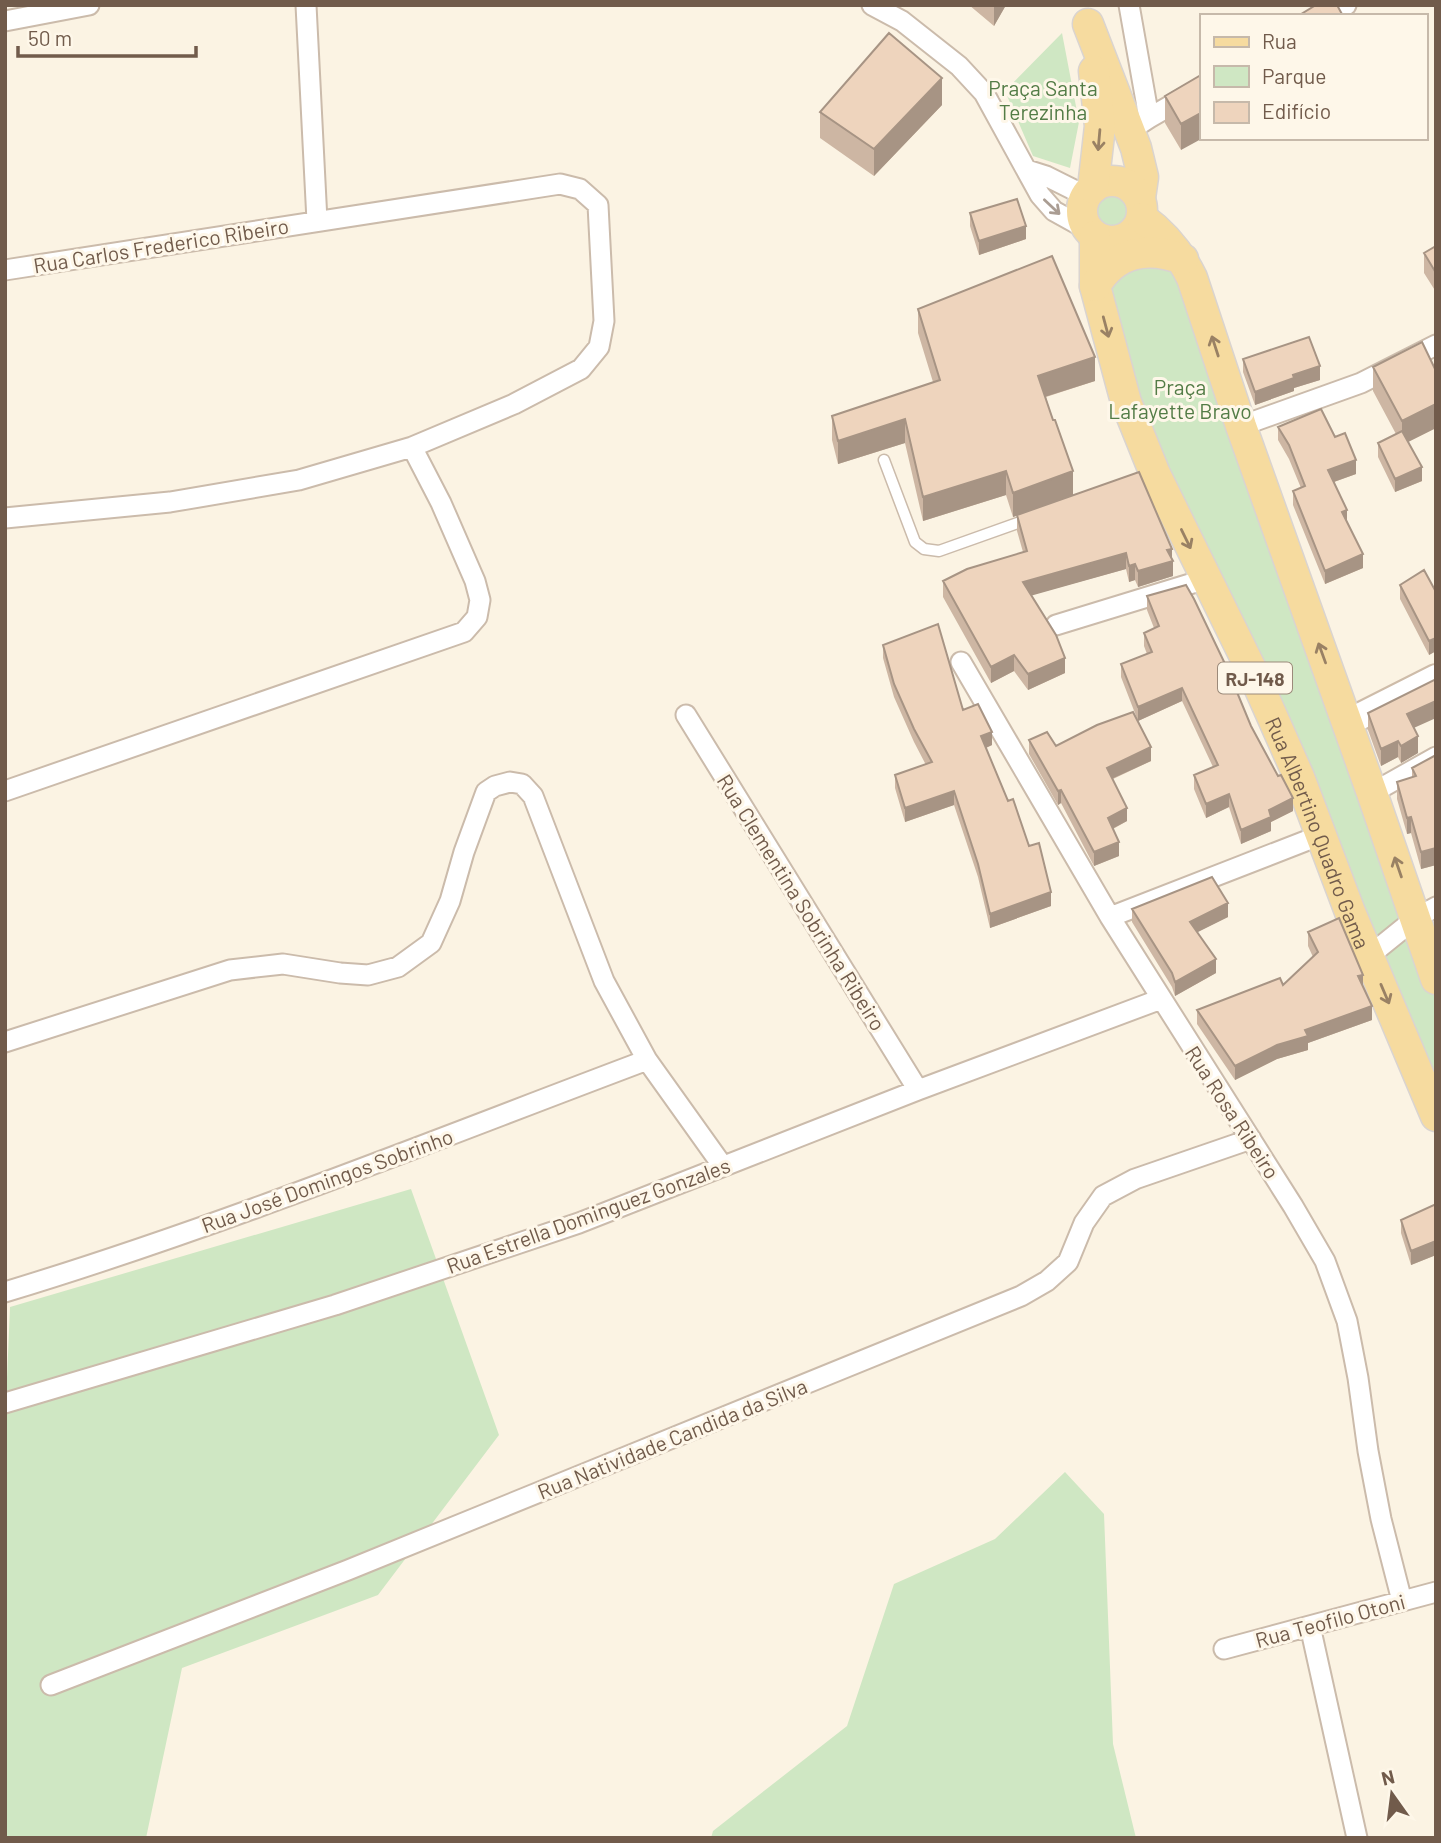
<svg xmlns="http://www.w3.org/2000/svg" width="1441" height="1843" font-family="Barlow,sans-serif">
	<rect width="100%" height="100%" fill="#fbf3e3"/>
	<path fill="#cfe7c3" d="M1062,33L1079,122L1070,168L1033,156L1005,91Z
		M1094 212a19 19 0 1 1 38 0a19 19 0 1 1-38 0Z
		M1139,262L1174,267L1406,909L1436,999V1093L1165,471L1101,281Z
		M411,1189L499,1435L378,1595L182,1668L146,1838H5V1426L10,1307Z
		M1065,1472L1104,1514L1113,1744L1136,1838H711L713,1831L847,1726L894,1584L995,1539Z"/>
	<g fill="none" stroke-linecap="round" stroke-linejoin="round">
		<g stroke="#cbbbab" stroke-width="13">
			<path id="lane" d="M884,460L915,542L924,549L939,551L1029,519"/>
		</g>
		<g stroke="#cbbbab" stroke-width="23">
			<path id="street" d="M306,5L317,221
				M872,5L902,21L959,66L984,93L1040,195L1054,211L1090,231
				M1129,5L1149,118L1129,131
				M1327,16L1346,5
				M5,21L89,5
				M1149,118L1201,88
				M1027,170L1046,176L1086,196
				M5,270L560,184L580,189L598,205L604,321L599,347L581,369L514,404L412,447L299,480L170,502L5,518
				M1241,426L1361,383L1436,345
				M1056,625L1206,579
				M961,662L1110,917L1293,1206L1325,1261L1347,1321L1358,1378L1368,1451L1381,1519L1402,1601
				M686,715L918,1090
				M5,791L464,632L477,617L480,600L475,581L441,503L412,447
				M1372,793L1436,757
				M1110,917L1321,835
				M1369,956L1416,918L1436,907
				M5,1042L230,970L283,964L340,973L368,975L398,967L431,943L450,901L464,852L486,792L495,786L510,782L522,784L533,796L604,981L647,1060L722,1165
				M5,1292C223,1226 434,1140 647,1060
				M5,1403L335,1305L579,1223L918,1090L1161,999
				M1310,1626L1357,1838
				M1224,1649L1436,1592
				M51,1685L348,1570L1021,1296L1047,1281L1068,1262L1084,1223L1103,1196L1135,1179L1251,1139"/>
		</g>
		<g stroke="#cebca9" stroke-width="30">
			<path id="secondary" d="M1347,723L1436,678"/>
		</g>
		<g stroke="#dad4d0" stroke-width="33">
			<g id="primary">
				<path d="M1088,24L1136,148L1143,177L1140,198"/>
				<circle cx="1112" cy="211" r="30"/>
				<path d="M1093,188L1100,126L1094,71"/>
				<path d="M1142,218C1164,234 1180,253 1192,278L1241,426L1372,793L1436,979"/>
				<path id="s1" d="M1095,236V286L1126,402L1155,474L1252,671L1299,777L1350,912L1436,1116"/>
				<path d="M1095,286C1116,251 1147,246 1183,259"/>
			</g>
		</g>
		<use href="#lane" stroke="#fff" stroke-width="10"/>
		<use href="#street" stroke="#fff" stroke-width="19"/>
		<use href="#secondary" stroke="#fff" stroke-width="26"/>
		<use href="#primary" stroke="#f6db9f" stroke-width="30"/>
	</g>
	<path fill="#cdb6a3" d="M969,5H1006L994,26Z
		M1201,75L1181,150L1165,123V96Z
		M942,105L874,176L820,138V112Z
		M970,213L1026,239L979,255L970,226Z
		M1436,246V292L1424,273V253Z
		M918,309L1095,381L1046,397L1073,495L1013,517L1006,495L923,521L905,443L838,464L832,440V416L933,382L918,333Z
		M1243,359L1320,380L1294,388V391L1255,405L1243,372Z
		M1373,367L1436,371V428L1408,442L1422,481L1395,492L1378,457V443L1396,434L1373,391Z
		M1278,427L1335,437L1356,474L1334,482L1363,568L1325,584L1293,505V491L1301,488L1289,459L1278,440Z
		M1017,515L1172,558L1173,576L1138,587L1135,580L1129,582L1126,569L1031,595L1065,673L1028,690L1014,671L991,683L943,597V581L1023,552L1017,531Z
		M1400,585L1436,592V651L1429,655L1400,599Z
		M1147,596L1251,726L1293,811L1271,822V831L1241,844L1229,807L1206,818L1194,789V775L1213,767L1182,701L1138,721L1121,677V664L1147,654L1144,646V633L1154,628L1147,610Z
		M883,645L963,710L992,745L986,748L1008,801L1029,846L1051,906L990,928L978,877L954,805L905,822L895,788V775L926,765L914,742L894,697L883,658Z
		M1368,713L1414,728L1418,753L1401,763L1398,757L1381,766L1368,730Z
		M1029,740L1056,746L1151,761L1113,779L1127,821L1113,829L1119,856L1094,866L1061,803L1058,805L1029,754Z
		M1436,755V865L1421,869L1411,833L1407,834L1397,799V782L1412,777V768Z
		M1132,909L1228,917L1197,932L1216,973L1175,996L1172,987L1132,922Z
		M1308,932L1363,986L1372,1020L1308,1043V1050L1277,1059L1235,1080L1197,1024V1010L1283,985L1313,957L1308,946Z
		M1436,1204V1255L1411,1265L1401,1233V1220Z"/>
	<path fill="#a79484" d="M994,5H1006L994,26Z
		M942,78V105L874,176V149Z
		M1201,113V138H1203L1181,150V124Z
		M1026,226V239L979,255V241Z
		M1095,357V381L1038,399V376Z
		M1320,366V380L1294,388V391L1255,405V392L1293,375Z
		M1436,404V428L1402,445V421Z
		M905,419V443L838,464V441Z
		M1356,460V474L1328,484V470Z
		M1422,467V481L1395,492V479Z
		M1006,471V495L923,521V497Z
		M1073,471V495L1013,517V493Z
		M1347,510V523L1342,512Z
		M1172,549V561H1173V576L1138,587V571L1167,550Z
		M1126,553V569L1023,598V582Z
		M1363,554V568L1325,584V571Z
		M1135,564V580L1129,582V566Z
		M1436,638V651L1429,655V641Z
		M1014,655V671L991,683V667Z
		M1065,658V673L1028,690V674Z
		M1182,688V701L1138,721V707Z
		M1436,701V718L1407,731V714Z
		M992,732V745L981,750V736Z
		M1418,736V753L1401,763V746Z
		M1398,741V757L1381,766V749Z
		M1151,747V761L1107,781V768Z
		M1061,790V803L1058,805V791Z
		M954,791V805L905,822V808Z
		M1229,794V807L1206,818V804Z
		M1293,798V811L1271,822V831L1241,844V830L1269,810Z
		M1127,808V821L1108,831V818Z
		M1411,817V833L1407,834V818Z
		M1119,842V856L1094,866V852Z
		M1436,848V865L1421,869V852Z
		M1051,892V906L990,928V914Z
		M1228,903V917L1190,936V922Z
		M1216,959V973L1175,996V982Z
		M1363,975V988L1358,976Z
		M1372,1006V1020L1308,1043V1050L1277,1059L1235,1080V1066L1305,1030Z
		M1436,1241V1255L1411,1265V1251Z"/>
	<path fill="#eed4bd" stroke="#a79484" stroke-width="2" d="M1316,5H1337L1343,16H1298Z
		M889,33L942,78L874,149L820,112Z
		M1201,75V113L1181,124L1165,96Z
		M1017,199L1026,226L979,241L970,213Z
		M1436,246V273L1424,253Z
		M1052,256L1095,357L1038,376L1053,420H1055L1073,471L1013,493L1006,471L923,497L905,419L838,441L832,416L940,380L918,309Z
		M1309,337L1320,366L1293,375L1294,378L1255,392L1243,359Z
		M1422,342L1436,371V404L1402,421L1373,367Z
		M1321,409L1335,437L1345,433L1356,460L1328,470L1347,510L1342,512L1363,554L1325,571L1293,491L1305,486L1289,445L1278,427Z
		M1402,431L1422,467L1395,479L1378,443Z
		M1139,472L1172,549L1167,550L1173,561L1138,571L1135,564L1129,566L1126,553L1023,582L1056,635L1065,658L1028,674L1014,655L991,667L943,581L967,569L1027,551L1017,515Z
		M1424,570L1436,592V638L1429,641L1400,585Z
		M1186,585L1194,599L1227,668L1251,726L1278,776L1281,775L1293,798L1269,810L1271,817L1241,830L1229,794L1206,804L1194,775L1218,765L1182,688L1138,707L1121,664L1152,652L1144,633L1159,626L1147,596Z
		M938,624L963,710L978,704L992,732L981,736L1008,801L1013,799L1029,846L1039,843L1051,892L990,914L978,864L954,791L905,808L895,775L932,762L914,729L894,684L883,645Z
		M1436,679V701L1407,714L1418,736L1401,746L1398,741L1381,749L1368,713Z
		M1133,712L1151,747L1107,768L1127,808L1108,818L1119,842L1094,852L1061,790L1058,791L1029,740L1047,732L1056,746L1097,725Z
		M1436,755V848L1421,852L1411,817L1407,818L1397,782L1416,776L1412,768Z
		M1212,877L1228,903L1190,922L1216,959L1175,982L1172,973L1132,909Z
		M1339,918L1363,975L1358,976L1372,1006L1305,1030L1308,1036L1277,1045L1235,1066L1197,1010L1280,978L1283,985L1318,952L1308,932Z
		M1436,1204V1241L1411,1251L1401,1220Z"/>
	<defs><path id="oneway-shaft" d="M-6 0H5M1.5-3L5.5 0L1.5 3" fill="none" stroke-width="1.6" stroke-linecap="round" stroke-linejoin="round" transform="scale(1.75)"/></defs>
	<g stroke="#998164">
		<use href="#oneway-shaft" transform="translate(1099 140) rotate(95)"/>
		<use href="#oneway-shaft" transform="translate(1106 327) rotate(75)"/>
		<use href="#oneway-shaft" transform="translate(1215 346) rotate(-108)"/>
		<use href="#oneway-shaft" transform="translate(1186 539) rotate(64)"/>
		<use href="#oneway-shaft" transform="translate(1322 653) rotate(-110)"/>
		<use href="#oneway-shaft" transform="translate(1398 867) rotate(-109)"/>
		<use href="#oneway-shaft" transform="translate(1385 994) rotate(67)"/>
	</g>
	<use stroke="#aa9d93" href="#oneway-shaft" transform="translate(1052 207) rotate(43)"/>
	<g text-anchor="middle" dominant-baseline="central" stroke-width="6" stroke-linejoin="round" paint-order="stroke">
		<rect fill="#fef7e9" stroke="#9b8a7a" stroke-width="2" x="1218" y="662.5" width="74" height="31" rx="5"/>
		<g font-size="19" font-weight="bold" fill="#715b4b">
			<text x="1255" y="678">RJ-148</text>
		</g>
		<g font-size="21" fill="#537c46" stroke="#fef7e9">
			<text x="1043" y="87">Praça Santa<tspan x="1043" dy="24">Terezinha</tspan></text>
			<text x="1180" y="386">Praça<tspan x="1180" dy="24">Lafayette Bravo</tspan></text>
		</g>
		<g font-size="21" fill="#715b4b" stroke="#fef7e9">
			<text transform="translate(161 245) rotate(-9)">Rua Carlos Frederico Ribeiro</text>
			<text stroke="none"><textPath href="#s1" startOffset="642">Rua Albertino Quadro Gama</textPath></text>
			<text transform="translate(802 902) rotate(58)">Rua Clementina Sobrinha Ribeiro</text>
			<text transform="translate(1233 1112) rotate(57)">Rua Rosa Ribeiro</text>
			<text transform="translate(327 1180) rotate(-20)">Rua José Domingos Sobrinho</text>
			<text transform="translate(588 1215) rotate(-20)">Rua Estrella Dominguez Gonzales</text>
			<text transform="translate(672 1438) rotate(-22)">Rua Natividade Candida da Silva</text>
			<text transform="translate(1330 1620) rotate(-15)">Rua Teofilo Otoni</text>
		</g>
	</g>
	<rect width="1441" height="1843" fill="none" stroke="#715b4b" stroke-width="14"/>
	<rect x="1200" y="14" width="228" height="126" fill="#fef7e9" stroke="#c6b9aa" stroke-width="2"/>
	<rect x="1214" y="37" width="35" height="10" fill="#f6db9f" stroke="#c6b9aa" stroke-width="2"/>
	<text x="1262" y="49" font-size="21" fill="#715b4b">Rua</text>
	<rect x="1214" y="66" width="35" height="21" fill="#cfe7c3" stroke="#c6b9aa" stroke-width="2"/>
	<text x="1262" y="84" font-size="21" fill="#715b4b">Parque</text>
	<rect x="1214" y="102" width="35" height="21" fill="#eed4bd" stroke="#c6b9aa" stroke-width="2"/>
	<text x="1262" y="119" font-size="21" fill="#715b4b">Edifício</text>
	<g transform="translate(1392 1794) rotate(346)" stroke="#fef7e9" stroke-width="5" paint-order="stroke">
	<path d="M0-5L12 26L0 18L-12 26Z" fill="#715b4b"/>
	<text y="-10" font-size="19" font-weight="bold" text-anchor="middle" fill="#715b4b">N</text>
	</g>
	<path d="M18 46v10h178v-10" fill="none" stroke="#715b4b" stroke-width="3.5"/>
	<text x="28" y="46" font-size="21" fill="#715b4b" stroke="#fef7e9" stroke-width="5" paint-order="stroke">50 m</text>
</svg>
